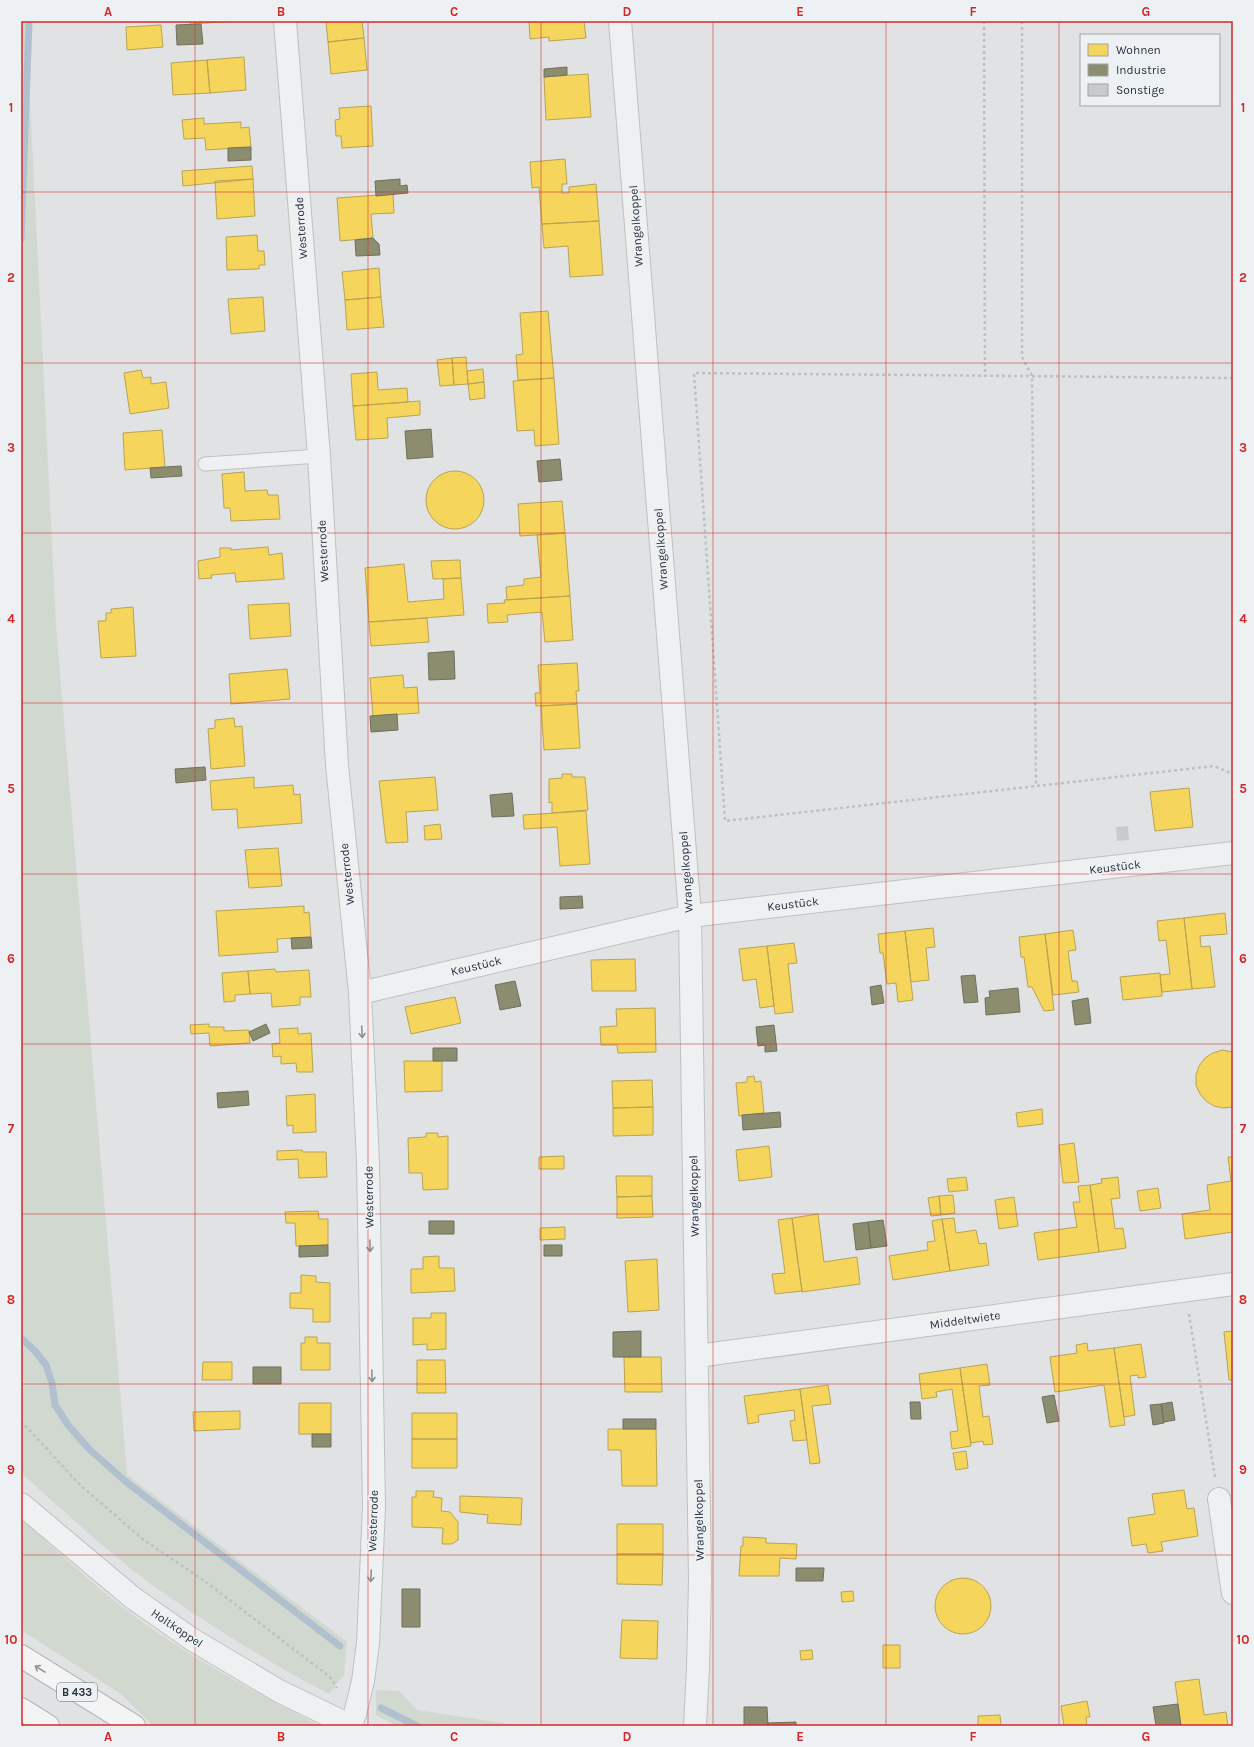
<svg xmlns="http://www.w3.org/2000/svg" width="1254" height="1747" font-family="Karla,sans-serif">
	<rect width="100%" height="100%" fill="#e0e2e4"/>
	<path fill="#d1d8d0" d="M21,21H26L56,625L127,1475L347,1642L344,1675L329,1694C266,1661 206,1623 148,1582C104,1549 63,1510 21,1473Z
		M21,1519C55,1549 89,1581 125,1609C185,1655 253,1691 320,1726H153L121,1694L21,1630Z
		M376,1690L399,1691L417,1710L522,1726H397L376,1715Z"/>
	<path fill="#f6d55c" stroke="#b8a452" d="M189,21H239L190,24Z
		M326,21H362L364,38L328,42Z
		M529,21H584L586,38L549,41V37L530,39Z
		M161,25L163,47L127,50L126,27Z
		M364,38L367,70L331,74L328,42Z
		M244,57L246,90L210,93L207,60Z
		M207,60L210,93L173,95L171,63Z
		M588,74L591,117L546,120L544,77Z
		M371,106L373,146L342,148L341,136H336L335,120L340,119L339,108Z
		M204,118V124L241,122V128L249,127L251,147L206,150L205,138L184,139L182,120Z
		M565,159L567,184H562V193H569V187L596,184L599,221L542,224L539,187L532,188L530,162Z
		M252,166L253,179L183,186L182,171Z
		M253,179L255,216L217,219L215,181Z
		M393,194L394,213L371,214L373,238L340,241L337,198Z
		M599,221L603,275L570,277L568,246L544,248L542,224Z
		M257,235L258,251H264L265,265H259V269L227,270L226,237Z
		M379,268L381,297L345,300L342,272Z
		M263,297L265,331L231,334L228,299Z
		M381,297L384,327L347,330L345,300Z
		M548,311L554,378L518,380L516,355L523,354L520,313Z
		M466,357L468,384L454,385L452,358Z
		M452,358L454,385L440,386L437,360Z
		M483,369L484,382L468,384L467,371Z
		M141,370L143,378L151,377V384L166,382L169,408L130,414L124,373Z
		M377,372L378,390L407,388L408,402L353,406L351,374Z
		M554,378L559,444L535,446L534,430L517,431L513,381Z
		M484,382L485,398L470,400L468,384Z
		M420,401V415L387,418L388,438L356,440L353,406Z
		M162,430L165,467L125,470L123,433Z
		M426 500a29 29 0 1 1 58 0a29 29 0 1 1-58 0Z
		M244,472L245,491L267,490L268,495H278L280,519L231,521L230,508H224L222,474Z
		M562,501L565,533L520,536L518,504Z
		M565,533L570,596L507,600L506,587L524,585V579L541,577L537,535Z
		M268,547L269,555L282,553L284,579L236,582L235,573L211,575L212,578L199,579L198,561L220,557V548H231V550Z
		M460,560L461,578L433,579L431,561Z
		M404,564L408,602L444,599L443,579L461,578L464,615L369,622L365,568Z
		M570,596L573,640L545,642L542,612L507,615L508,622L488,623L487,604L505,603L504,600Z
		M289,603L291,636L250,639L248,605Z
		M133,607L136,656L101,658L98,621H106V613H111V609Z
		M427,618L429,642L371,646L369,622Z
		M577,663L579,691H576L577,704L536,706L535,693H540L538,665Z
		M287,669L290,699L231,704L229,674Z
		M403,675L404,688L417,687L419,713L373,716L370,678Z
		M577,704L580,748L544,750L541,706Z
		M234,718L235,727L242,726L245,766L211,769L208,729L215,728V720Z
		M562,774H572V777H585L588,810L552,813V802L549,803V779L562,778Z
		M254,777V788L293,785L294,795L300,794L302,823L238,828L237,809L212,810L210,781Z
		M435,777L438,810L406,812L408,842L386,843L379,781Z
		M1189,788L1193,827L1155,831L1150,792Z
		M586,811L590,864L560,866L557,827L524,829L523,815Z
		M440,824L442,839L425,840L424,826Z
		M278,848L282,886L249,888L245,850Z
		M304,906V913L309,912L311,937L277,939L278,952L219,956L216,911Z
		M1225,913L1227,934L1200,936L1201,947L1210,946L1215,987L1192,989L1184,918Z
		M1184,918L1192,989L1162,992L1160,975L1170,974L1166,940L1159,941L1157,921Z
		M933,928L935,947L926,948L929,980L911,982L905,931Z
		M1073,930L1076,950L1068,951L1072,981H1077L1079,992L1053,995L1045,934Z
		M905,931L913,1000L898,1002L896,983L887,984L883,953H880L878,934Z
		M1045,934L1054,1010L1044,1011L1032,987H1028L1024,957H1021L1019,937Z
		M794,943L797,963L788,964L793,1012L775,1014L767,946Z
		M767,946L774,1006L760,1008L756,979L743,981L739,949Z
		M635,959L636,991H592L591,960Z
		M275,969L276,972L309,970L311,997H300V1005L272,1007L271,993L250,994L248,971Z
		M248,971L250,994L235,995V1001L224,1002L222,973Z
		M1160,973L1162,996L1123,1000L1120,977Z
		M455,997L461,1023L411,1034L405,1007Z
		M655,1008L656,1052L618,1053L617,1045H601L600,1027L617,1026L616,1009Z
		M209,1024V1027H224V1031L249,1030L250,1043L210,1046L209,1033L191,1034L190,1025Z
		M298,1028V1034L311,1033L313,1072H297L296,1063L281,1064V1056L273,1057L272,1044L280,1043L279,1029Z
		M1222,1050L1233,1052V1107L1223,1108L1214,1106L1206,1101L1200,1094L1196,1085V1075L1199,1066L1205,1058L1213,1053Z
		M404,1061H442V1091L405,1092Z
		M754,1076L755,1082L761,1081L764,1113L739,1116L736,1083L747,1082V1077Z
		M652,1080L653,1107L613,1108L612,1081Z
		M315,1094L316,1132L293,1133V1125L287,1126L286,1096Z
		M653,1107V1135L613,1136V1108Z
		M1042,1109L1043,1124L1018,1127L1016,1113Z
		M426,1133H438V1137L448,1136V1189L423,1190L422,1173H409L408,1138L426,1137Z
		M1074,1143L1079,1182L1063,1183L1059,1145Z
		M769,1146L772,1177L739,1181L736,1150Z
		M302,1150L303,1152H326L327,1177L299,1178L298,1159L277,1160V1151Z
		M564,1156V1169H539V1157Z
		M1228,1157H1233V1232L1185,1239L1182,1214L1210,1210L1207,1185L1231,1181Z
		M616,1176H652V1196L617,1197Z
		M966,1177L968,1190L949,1192L947,1179Z
		M1118,1177L1120,1198L1111,1199L1115,1229L1123,1228L1126,1248L1099,1252L1090,1185L1102,1183L1101,1179Z
		M1090,1185L1099,1252L1038,1260L1034,1233L1077,1227L1073,1202H1080L1078,1186Z
		M1158,1188L1161,1208L1140,1211L1137,1191Z
		M953,1195L955,1213L941,1215L939,1196Z
		M652,1196L653,1217L617,1218V1197Z
		M939,1196L941,1215L931,1216L928,1198Z
		M1014,1197L1018,1226L999,1229L995,1200Z
		M318,1211L319,1219H328V1245L296,1246L295,1223H286L285,1212Z
		M818,1214L824,1262L857,1257L860,1284L802,1292L792,1218Z
		M792,1218L802,1291L775,1294L772,1274L785,1273L778,1220Z
		M954,1218L956,1233L976,1230L979,1244L986,1243L989,1265L950,1271L942,1219Z
		M942,1219L950,1271L893,1280L889,1256L928,1250L927,1242L935,1241L932,1221Z
		M565,1227V1239L540,1240V1228Z
		M439,1256V1268H454L455,1291L411,1293V1269H423V1257Z
		M657,1259L659,1310L628,1312L625,1261Z
		M301,1275L316,1276V1282L330,1283V1322H313V1309L290,1308V1293H301Z
		M431,1313H446V1349L427,1350V1344L413,1345V1318H431Z
		M1233,1331V1380H1229L1224,1332Z
		M305,1337H317V1343H330V1370H301V1343H305Z
		M1087,1343L1088,1351L1114,1348L1125,1425L1110,1427L1104,1385L1055,1392L1050,1357L1077,1353L1076,1345Z
		M1141,1344L1146,1377L1138,1378V1375L1130,1376L1135,1415L1124,1417L1114,1348Z
		M624,1357H661L662,1392H625Z
		M417,1360H445L446,1393H417Z
		M203,1362H232V1380H202Z
		M987,1364L990,1385L979,1386L983,1417L989,1416L993,1444L984,1445L983,1441L971,1443L960,1368Z
		M960,1368L971,1446L952,1449L950,1432L958,1431L952,1389L936,1392L937,1397L922,1399L919,1374Z
		M828,1385L831,1404L812,1406L820,1463L810,1464L800,1389Z
		M800,1389L807,1440L793,1441L790,1421L795,1420L794,1410L758,1415L759,1422L748,1424L744,1396Z
		M299,1403H331V1434H299Z
		M240,1411V1429L194,1431L193,1412Z
		M412,1413H457V1439H412Z
		M608,1429H656L657,1486H622L621,1450H608Z
		M412,1439H457V1468H412Z
		M966,1451L968,1468L956,1470L953,1453Z
		M1184,1490L1187,1509L1194,1508L1198,1536L1161,1542L1163,1551L1148,1553L1146,1544L1132,1546L1128,1518L1155,1514L1152,1494Z
		M416,1491H434L433,1497L442,1498L441,1511L450,1512L458,1522V1540L452,1544H442L443,1528L412,1527V1497H416Z
		M460,1496L522,1498L521,1525L487,1523L488,1515L460,1512Z
		M617,1524H663V1554H617Z
		M743,1537L766,1538V1543L797,1544L796,1559L780,1558L779,1576H739L741,1546H743Z
		M617,1554H663L662,1585L617,1584Z
		M935 1606a28 28 0 1 1 56 0a28 28 0 1 1-56 0Z
		M853,1591L854,1601L842,1602L841,1592Z
		M622,1620L658,1621L657,1659L620,1658Z
		M883,1645H900V1668H883Z
		M812,1650L813,1659L801,1660L800,1651Z
		M1199,1679L1204,1715L1226,1712L1228,1726H1181L1175,1682Z
		M1087,1701L1090,1717H1086L1087,1726H1064L1061,1706Z
		M1000,1715L1001,1726H978V1716Z"/>
	<path fill="#8c8c6e" stroke="#6e715f" d="M201,24L203,44L177,45L176,25Z
		M567,67V75L544,77V69Z
		M251,147V160L228,161V148Z
		M400,179V186L407,185L408,193L376,196L375,181Z
		M373,238L379,244L380,255L356,256L355,240Z
		M431,429L433,457L407,459L405,431Z
		M560,459L562,480L539,482L537,461Z
		M181,466L182,476L151,478L150,468Z
		M454,651L455,679L429,680L428,653Z
		M397,714L398,730L371,732L370,716Z
		M205,767L206,780L176,783L175,769Z
		M512,793L514,816L492,817L490,795Z
		M582,896L583,908L560,909V897Z
		M311,937L312,948L292,949L291,938Z
		M975,975L978,1002L964,1003L961,976Z
		M515,981L521,1006L500,1010L495,985Z
		M881,985L884,1003L872,1005L870,987Z
		M1018,988L1020,1012L986,1015L985,998L990,997L989,991Z
		M1088,998L1091,1023L1075,1025L1072,1001Z
		M266,1024L270,1033L253,1041L249,1032Z
		M774,1025L777,1051L765,1052V1045L758,1046L756,1027Z
		M433,1048H457V1061H433Z
		M248,1091L249,1105L218,1108L217,1093Z
		M780,1112L781,1127L743,1130L742,1115Z
		M883,1220L887,1246L871,1248L868,1222Z
		M429,1221H454V1234H429Z
		M868,1222L871,1248L856,1250L853,1224Z
		M328,1245V1256L299,1257V1246Z
		M544,1245H562V1256H544Z
		M641,1331V1357H613V1332Z
		M253,1367H281V1384H253Z
		M1054,1395L1059,1421L1047,1423L1042,1397Z
		M910,1402H920L921,1419H911Z
		M1172,1402L1175,1420L1164,1422L1161,1404Z
		M1161,1404L1164,1423L1153,1425L1150,1405Z
		M623,1419H656V1429H623Z
		M312,1434H331V1447H312Z
		M796,1568H824L823,1581H796Z
		M402,1589H420V1627H402Z
		M1178,1704L1181,1726H1156L1153,1707Z
		M744,1707H767L768,1726H744Z
		M796,1722V1726H768L767,1723Z"/>
	<g fill="none" stroke-linecap="round" stroke-linejoin="round">
		<path stroke="#b0c0ce" stroke-width="7" d="M21,239L29,21
			M21,1338L35,1351L46,1365L52,1383L55,1405L68,1425L89,1449L125,1481L340,1646
			M381,1708L417,1726"/>
	</g>
	<path fill="#c8cacd" d="M1128,826L1129,840L1117,841L1116,827Z"/>
	<g fill="none" stroke-linecap="round" stroke-linejoin="round">
		<g stroke="#bec0c2" stroke-width="15">
			<path id="lane" d="M205,464L319,456"/>
		</g>
		<g stroke="#bec0c2" stroke-width="24">
			<path id="street" d="M285,21L319,456L337,765L360,993L368,1162L374,1506L368,1643L363,1681L355,1714L350,1726
				M620,21L690,916L700,1580L698,1668L695,1726
				M360,993L690,916L1233,853
				M697,1356L1233,1284
				M1219,1499L1233,1593
				M21,1504L133,1598L193,1640L279,1691L351,1726"/>
		</g>
		<g stroke="#b3b5b9" stroke-width="24">
			<path id="highway" d="M21,1656L134,1726
				M21,1709L48,1726"/>
		</g>
		<path stroke="#bec1c4" stroke-width="2.5" stroke-dasharray="3 3" stroke-linecap="butt" d="M984,21L985,376
			M1022,21V357L1032,376L1036,785
			M1233,378L694,373L725,821L1214,766L1233,774
			M1189,1314L1215,1477
			M21,1421L80,1485L144,1540L206,1582L330,1677L337,1688"/>
		<use href="#lane" stroke="#eff0f1" stroke-width="13"/>
		<use href="#street" stroke="#eff0f1" stroke-width="22"/>
		<use href="#highway" stroke="#f4f4f5" stroke-width="22"/>
	</g>
	<defs><path id="oneway-shaft" d="M-6 0H5M1.5-3L5.5 0L1.5 3" fill="none" stroke-width="1.6" stroke-linecap="round" stroke-linejoin="round"/></defs>
	<g stroke="#8c9096">
		<use href="#oneway-shaft" transform="translate(362 1032) rotate(87)"/>
		<use href="#oneway-shaft" transform="translate(370 1246) rotate(89)"/>
		<use href="#oneway-shaft" transform="translate(372 1376) rotate(89)"/>
		<use href="#oneway-shaft" transform="translate(371 1576) rotate(93)"/>
	</g>
	<use stroke="#8e9298" href="#oneway-shaft" transform="translate(40 1669) rotate(-149)"/>
	<path fill="none" stroke="#d62828" stroke-width="1" stroke-opacity="0.55" d="M195,21V1726M368,21V1726M541,21V1726M713,21V1726M886,21V1726M1059,21V1726M21,192H1233M21,363H1233M21,533H1233M21,703H1233M21,874H1233M21,1044H1233M21,1214H1233M21,1384H1233M21,1555H1233"/>
	<g text-anchor="middle" dominant-baseline="central" stroke-width="4" stroke-linejoin="round" paint-order="stroke">
		<rect fill="#edf1f4" stroke="#646b73" stroke-width="1" x="57" y="1683" width="40" height="18" rx="3"/>
		<g font-size="11" font-weight="bold" fill="#29313c">
			<text x="77" y="1692">B 433</text>
		</g>
		<g font-size="12" fill="#29313c" stroke="#edf1f4">
			<text transform="translate(636 226) rotate(-94)">Wrangelkoppel</text>
			<text transform="translate(301 228) rotate(-94)">Westerrode</text>
			<text transform="translate(661 549) rotate(-94)">Wrangelkoppel</text>
			<text transform="translate(323 551) rotate(-93)">Westerrode</text>
			<text transform="translate(1115 867) rotate(-7)">Keustück</text>
			<text transform="translate(686 872) rotate(-94)">Wrangelkoppel</text>
			<text transform="translate(347 874) rotate(-96)">Westerrode</text>
			<text transform="translate(793 904) rotate(-7)">Keustück</text>
			<text transform="translate(476 966) rotate(-13)">Keustück</text>
			<text transform="translate(694 1196) rotate(-91)">Wrangelkoppel</text>
			<text transform="translate(369 1197) rotate(-91)">Westerrode</text>
			<text transform="translate(965 1320) rotate(-8)">Middeltwiete</text>
			<text transform="translate(699 1520) rotate(-91)">Wrangelkoppel</text>
			<text transform="translate(373 1521) rotate(-88)">Westerrode</text>
			<text transform="translate(177 1628) rotate(34)">Holtkoppel</text>
		</g>
	</g>
	<rect width="1254" height="1747" fill="none" stroke="#edf1f4" stroke-width="44"/>
	<rect x="1080" y="34" width="140" height="72" fill="#edf1f4" stroke="#9fa4aa"/>
	<rect x="1088" y="44" width="20" height="12" fill="#f6d55c" stroke="#9fa4aa"/>
	<text x="1116" y="54" font-size="12" fill="#29313c">Wohnen</text>
	<rect x="1088" y="64" width="20" height="12" fill="#8c8c6e" stroke="#9fa4aa"/>
	<text x="1116" y="74" font-size="12" fill="#29313c">Industrie</text>
	<rect x="1088" y="84" width="20" height="12" fill="#c8cacd" stroke="#9fa4aa"/>
	<text x="1116" y="94" font-size="12" fill="#29313c">Sonstige</text>
	<rect x="22" y="22" width="1210" height="1703" fill="none" stroke="#d62828" stroke-width="1.5"/>
	<g font-size="13" text-anchor="middle" font-weight="bold" fill="#d62828">
		<text x="108" y="16">A</text>
		<text x="281" y="16">B</text>
		<text x="454" y="16">C</text>
		<text x="627" y="16">D</text>
		<text x="800" y="16">E</text>
		<text x="973" y="16">F</text>
		<text x="1146" y="16">G</text>
		<text x="11" y="112">1</text>
		<text x="1243" y="112">1</text>
		<text x="11" y="282">2</text>
		<text x="1243" y="282">2</text>
		<text x="11" y="452">3</text>
		<text x="1243" y="452">3</text>
		<text x="11" y="623">4</text>
		<text x="1243" y="623">4</text>
		<text x="11" y="793">5</text>
		<text x="1243" y="793">5</text>
		<text x="11" y="963">6</text>
		<text x="1243" y="963">6</text>
		<text x="11" y="1133">7</text>
		<text x="1243" y="1133">7</text>
		<text x="11" y="1304">8</text>
		<text x="1243" y="1304">8</text>
		<text x="11" y="1474">9</text>
		<text x="1243" y="1474">9</text>
		<text x="11" y="1644">10</text>
		<text x="1243" y="1644">10</text>
		<text x="108" y="1741">A</text>
		<text x="281" y="1741">B</text>
		<text x="454" y="1741">C</text>
		<text x="627" y="1741">D</text>
		<text x="800" y="1741">E</text>
		<text x="973" y="1741">F</text>
		<text x="1146" y="1741">G</text>
	</g>
</svg>
